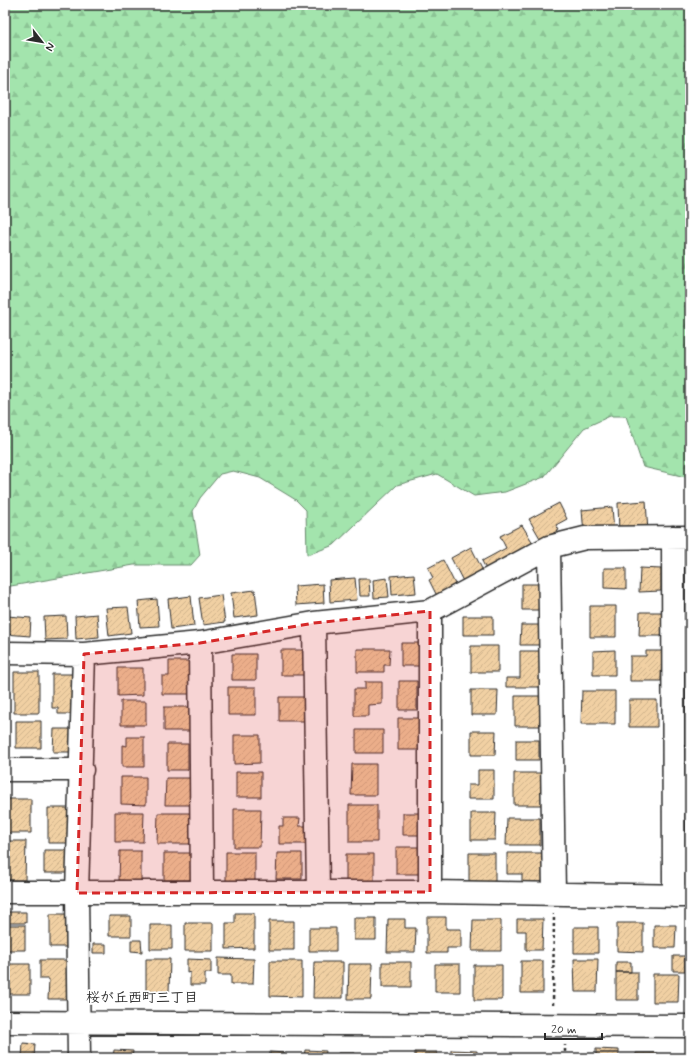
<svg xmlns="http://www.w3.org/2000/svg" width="695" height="1063" font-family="Mynerve,'Klee One',sans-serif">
	<defs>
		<pattern id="forest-firs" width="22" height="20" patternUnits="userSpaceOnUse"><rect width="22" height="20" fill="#a3e4ad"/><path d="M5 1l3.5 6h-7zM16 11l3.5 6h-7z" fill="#8cc495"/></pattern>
		<pattern id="building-hatch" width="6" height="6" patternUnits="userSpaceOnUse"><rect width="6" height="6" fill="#f1d0a3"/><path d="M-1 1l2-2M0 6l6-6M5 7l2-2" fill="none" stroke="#cfb38c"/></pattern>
	</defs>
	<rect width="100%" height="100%" fill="#fff"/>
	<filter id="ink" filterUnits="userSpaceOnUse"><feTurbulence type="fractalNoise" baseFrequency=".025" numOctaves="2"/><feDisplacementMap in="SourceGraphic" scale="8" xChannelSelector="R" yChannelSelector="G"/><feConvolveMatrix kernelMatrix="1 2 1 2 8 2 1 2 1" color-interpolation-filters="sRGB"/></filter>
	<g filter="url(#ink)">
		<path fill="url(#forest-firs)" stroke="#67886c" d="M5,5H690V478L643,467L626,416H610L584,428L544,477L505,492L474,496L437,474L397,485L334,545L307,555L306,510L296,500L260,478L233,471L220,474L200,498L193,511L200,555L191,565H134L5,587Z"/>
		<path fill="url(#building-hatch)" stroke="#2b2b2b" d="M646,501L648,532L619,533L618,503Z
			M559,503L567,519L556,525L559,530L541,540L529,519Z
			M612,507L614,532L584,534L582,510Z
			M522,525L536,548L488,573L482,561L506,548L500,536Z
			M471,547L485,575L465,585L451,558Z
			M443,560L456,586L437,596L429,580L433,578L428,568Z
			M604,568H626V589L604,588Z
			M640,568L661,569V591L639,592Z
			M414,574L416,593L392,595L391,576Z
			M355,578L357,600L330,602L329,580Z
			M387,578L389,597L374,598L373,580Z
			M359,579H369L370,596H360Z
			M323,584L324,603L296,605L295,586Z
			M522,584H544V610H522Z
			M255,590L258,615L234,618L231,593Z
			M221,595L225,622L203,625L199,598Z
			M191,596L194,626L171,629L168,599Z
			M157,599L159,626L140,627L138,601Z
			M590,606H616V637H590Z
			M128,607L131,633L109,636L106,608Z
			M640,612H662V636H639Z
			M97,614L99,637L76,639L75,616Z
			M7,616L31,618L30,636L5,634Z
			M66,616L67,639L45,640L44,617Z
			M463,616H493V635H463Z
			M521,625H539V645H520Z
			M401,643H426L425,666H401Z
			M471,646H498V672H471Z
			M357,649H390L389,665H384V672H357Z
			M281,650H308V675H281Z
			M615,650V675H593V651Z
			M520,651H543L542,687H506V678H520Z
			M646,651H662L661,681H630V656H646Z
			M232,654H256V680H232Z
			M169,661H191V694H162V676H169Z
			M118,668H143V695L118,696Z
			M14,672H39V713H14Z
			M52,674H74V714H58V708H52Z
			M399,681H417V710H399Z
			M365,682H382V704L368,705V716H354V689H365Z
			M228,687H256V715H228Z
			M471,690H498L497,715H471Z
			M582,691H615V724H581Z
			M515,696H543V726H515Z
			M279,697H308L307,721H279Z
			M629,700H657V727H629Z
			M121,701H146V725H121Z
			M164,707H192L191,731H164Z
			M398,718H420L419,750H398Z
			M16,721H41V748H16Z
			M54,729H75V752H53Z
			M356,730H383V753H356Z
			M471,731H496L495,755H471Z
			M234,735H260V763L234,764Z
			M127,737H144V767H122V745L127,746Z
			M516,740H539V760H516Z
			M167,744H188V770H167Z
			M352,764H376V795H351Z
			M478,770H494V799H468V785H478Z
			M236,772H261V797H236Z
			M514,773H543L542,805H514Z
			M121,777H146V805L121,804Z
			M166,778H194V805H165Z
			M5,799H31V833H5Z
			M349,805H377V842H349Z
			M48,808H72L68,843H48Z
			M234,809H261L260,847H234Z
			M115,812H144L143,842H115Z
			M158,813H190V844H157Z
			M403,813H423V835H403Z
			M471,813H496L495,840H471Z
			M283,818H300L299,826H308V844H279V826H283Z
			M507,818H540V845H506Z
			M6,841H26L25,880H6Z
			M396,847H423V874H396Z
			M44,850H69V873H44Z
			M120,851H141V881L119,880Z
			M226,852H255V881H226Z
			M164,853H193L192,880H164Z
			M277,853H302V879H276Z
			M469,853H495V882L469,881Z
			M507,853H543V886H522V874H507Z
			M346,854H374V882H346Z
			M5,912H26V923H5Z
			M235,913H254V948L226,949V923H235Z
			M50,914H71V947H50Z
			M109,916H131V936H109Z
			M427,917H446V929H461V948H447V953H427Z
			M354,918H376V940H354Z
			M388,919H405V928H416L415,952H387Z
			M517,919H543L542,950H526V931H517Z
			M473,920H501V951H472Z
			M269,921H294V950H269Z
			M185,923H213V951H185Z
			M617,923H643V952L617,951Z
			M5,925H25V950H5Z
			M150,925H172V949H150Z
			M654,925H676L675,948H654Z
			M574,927H598V953H574Z
			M309,928H336V951H309Z
			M131,940H141L142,952L131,951Z
			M93,944H106V953H93Z
			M673,956H685V971H673Z
			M218,958L254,959L253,984H231V975H218Z
			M146,959H170L169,992H146Z
			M187,959L211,960V973H205V985H190V972L187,973Z
			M574,959H598L597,992H575Z
			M40,960H72V999H48L49,979H40Z
			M270,961H302V997L270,996Z
			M521,961H543V993H521Z
			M314,962H343V998H313Z
			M382,962H411V987H382Z
			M616,962H631V972H616Z
			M7,964H30V994H6Z
			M349,964H372L371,999H348Z
			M435,964H460V992H435Z
			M474,965H502V1000H474Z
			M616,972H638V1000H616Z
			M653,974H679L678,1002H653Z
			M23,1043L35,1044L34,1058H22Z
			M596,1049L619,1050V1058H596Z
			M114,1050L133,1051L132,1058H113Z
			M305,1050L326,1051L325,1058H304Z
			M451,1050L477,1051V1058H451Z
			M270,1052L285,1053L284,1058H270Z
			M415,1052H437V1058H415Z
			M338,1053H354V1058H338Z
			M636,1053H657V1058H636Z
			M690,1054V1058H669V1055Z
			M223,1055L247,1056V1058H223Z
			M379,1057H402V1058H379Z"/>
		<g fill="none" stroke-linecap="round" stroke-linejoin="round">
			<g stroke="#2b2b2b" stroke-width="25">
				<path id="minor" d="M673,537L674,896
					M549,547L554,894
					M430,611V892
					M314,623L318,892
					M200,643L202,892
					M5,653L84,654L200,643L314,623L430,611L549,547L585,538L690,537
					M5,770H82
					M5,892H430L690,896
					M5,1022L690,1026
					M79,1058L77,893L84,654"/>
			</g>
			<path stroke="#2b2b2b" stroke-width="2.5" stroke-dasharray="3 3" stroke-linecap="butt" d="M553,1005L554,914
				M565,1058V1045"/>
			<use href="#minor" stroke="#fff" stroke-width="22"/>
		</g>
	</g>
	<path fill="#d62828" fill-opacity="0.2" stroke="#d62828" stroke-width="3" stroke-dasharray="8 5" stroke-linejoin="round" d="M430,611V892L77,893L84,654L200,643L314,623Z"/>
	<g text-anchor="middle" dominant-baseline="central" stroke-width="3.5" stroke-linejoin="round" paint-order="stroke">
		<g font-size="14" font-weight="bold" fill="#2b2b2b" stroke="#fff">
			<text x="142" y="998">桜が丘西町三丁目</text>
		</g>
	</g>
	<rect width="695" height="1063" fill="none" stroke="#fff" stroke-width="20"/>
	<rect x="10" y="10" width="675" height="1043" fill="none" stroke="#2b2b2b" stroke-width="1.5" filter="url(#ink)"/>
	<g transform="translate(42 42) rotate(121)" stroke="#ffffff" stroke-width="3" paint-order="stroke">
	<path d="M0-3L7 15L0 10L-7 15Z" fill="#2b2b2b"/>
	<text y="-6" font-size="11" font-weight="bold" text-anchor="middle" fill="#2b2b2b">N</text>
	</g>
	<path d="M545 1033v6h57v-6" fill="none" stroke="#2b2b2b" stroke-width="2"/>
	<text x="551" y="1033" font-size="12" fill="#2b2b2b" stroke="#ffffff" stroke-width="3" paint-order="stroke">20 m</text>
</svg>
